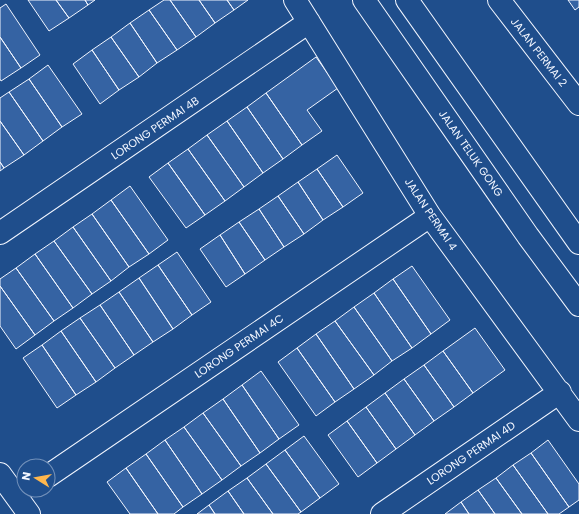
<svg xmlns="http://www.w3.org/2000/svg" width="579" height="514" font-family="Poppins,sans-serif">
	<rect width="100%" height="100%" fill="#1f4e8c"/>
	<path fill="#3563a3" stroke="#f2f6ff" d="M28,0H56L69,18L49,31Z
		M56,0H85L88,5L69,18Z
		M85,0H95L88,5Z
		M164,0H170L196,37L177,50L149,10Z
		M170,0H199L215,23L196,37Z
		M199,0H227L234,10L215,23Z
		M227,0H248L234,10Z
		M568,0H579V7L575,10Z
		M6,4L40,55L21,68L0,37V8Z
		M149,10L177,50L157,63L130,23Z
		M130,23L157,63L139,77L111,37Z
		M0,37L21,68L1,81L0,79Z
		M111,37L139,77L119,90L92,50Z
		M92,50L119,90L100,104L73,64Z
		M316,57L338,88L307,110L322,131L302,145L266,93Z
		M48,65L82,114L62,127L29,79Z
		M29,79L62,127L43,141L9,92Z
		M9,92L43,141L24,155L0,121V98Z
		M266,93L302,145L283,159L247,107Z
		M247,107L283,159L263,173L227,121Z
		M0,121L24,155L4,168L0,162Z
		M227,121L263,173L244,187L207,135Z
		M207,135L244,187L225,201L188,149Z
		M188,149L225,201L205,215L168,163Z
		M337,155L363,193L343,207L317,169Z
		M0,162L4,168L0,171Z
		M168,163L205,215L186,228L149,177Z
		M317,169L343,207L323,220L298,182Z
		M298,182L323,220L304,234L278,196Z
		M130,186L168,240L149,254L111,200Z
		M278,196L304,234L284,247L259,209Z
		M111,200L149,254L129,267L92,214Z
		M259,209L284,247L265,260L239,222Z
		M92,214L129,267L111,281L73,227Z
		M239,222L265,260L245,274L220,235Z
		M73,227L111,281L92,294L54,241Z
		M220,235L245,274L226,287L200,249Z
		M54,241L92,294L73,308L35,254Z
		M177,252L211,302L192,315L158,265Z
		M35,254L73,308L54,321L16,268Z
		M158,265L192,315L173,329L139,278Z
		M412,266L450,320L431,334L393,279Z
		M16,268L54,321L35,335L0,286V279Z
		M139,278L173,329L153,342L119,292Z
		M393,279L431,334L412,348L374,293Z
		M0,286L35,335L16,349L0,326Z
		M119,292L153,342L134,355L100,305Z
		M374,293L412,348L392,361L354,307Z
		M100,305L134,355L115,368L80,318Z
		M354,307L392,361L374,375L335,321Z
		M80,318L115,368L96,382L61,331Z
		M335,321L374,375L354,389L316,334Z
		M475,328L505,370L473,393L443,351Z
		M61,331L96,382L76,395L42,345Z
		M316,334L354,389L335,402L297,348Z
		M42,345L76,395L57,408L23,358Z
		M297,348L335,402L316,416L278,362Z
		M443,351L473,393L454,407L424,365Z
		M424,365L454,407L434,421L404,379Z
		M261,371L299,425L279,439L242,385Z
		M404,379L434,421L415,435L385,393Z
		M242,385L279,439L260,453L223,399Z
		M385,393L415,435L396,449L366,407Z
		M223,399L260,453L241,466L203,413Z
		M366,407L396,449L377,463L347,421Z
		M203,413L241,466L222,480L184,427Z
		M347,421L377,463L358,477L328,435Z
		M184,427L222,480L202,494L165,440Z
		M304,436L339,484L320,498L285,450Z
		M165,440L202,494L183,507L146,454Z
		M548,440L579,484V500L569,507L531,453Z
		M285,450L320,498L301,512L266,464Z
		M531,453L569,507L559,514H548L513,465Z
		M146,454L183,507L174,514H158L126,468Z
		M266,464L301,512L298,514H273L247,478Z
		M513,465L548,514H522L496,478Z
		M126,468L158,514H130L107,482Z
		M247,478L273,514H244L228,491Z
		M496,478L522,514H495L478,490Z
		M478,490L495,514H469L461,502Z
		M228,491L244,514H215L209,505Z
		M461,502L469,514H445Z
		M209,505L215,514H197Z"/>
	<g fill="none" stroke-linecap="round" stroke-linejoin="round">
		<g stroke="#f2f6ff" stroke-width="24">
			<path id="minor" d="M295,0L430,216L579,420
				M499,0L579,104
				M0,233L309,22
				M0,474L29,514
				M48,476L430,216
				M382,514L560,392"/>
		</g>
		<g stroke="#f2f6ff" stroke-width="24">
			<path id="secondary" d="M364,0L528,236L579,305
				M407,0L579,243"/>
		</g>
		<use href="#minor" stroke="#1f4e8c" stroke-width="22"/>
		<use href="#secondary" stroke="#1f4e8c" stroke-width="22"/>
	</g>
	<g text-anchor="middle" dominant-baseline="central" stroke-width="3" stroke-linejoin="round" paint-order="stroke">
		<g font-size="11" fill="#f2f6ff" stroke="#1f4e8c">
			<text transform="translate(539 52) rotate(52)">JALAN PERMAI 2</text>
			<text transform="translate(155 128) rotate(-34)">LORONG PERMAI 4B</text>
			<text transform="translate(471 153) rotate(55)">JALAN TELUK GONG</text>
			<text transform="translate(431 214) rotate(56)">JALAN PERMAI 4</text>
			<text transform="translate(239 346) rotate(-34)">LORONG PERMAI 4C</text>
			<text transform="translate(471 453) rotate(-34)">LORONG PERMAI 4D</text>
		</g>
	</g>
	<g transform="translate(36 478) rotate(281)"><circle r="19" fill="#1f4e8c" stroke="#7391ba"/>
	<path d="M0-3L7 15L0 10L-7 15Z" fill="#ffb74d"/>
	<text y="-6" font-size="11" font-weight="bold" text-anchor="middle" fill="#f2f6ff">N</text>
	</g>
</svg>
